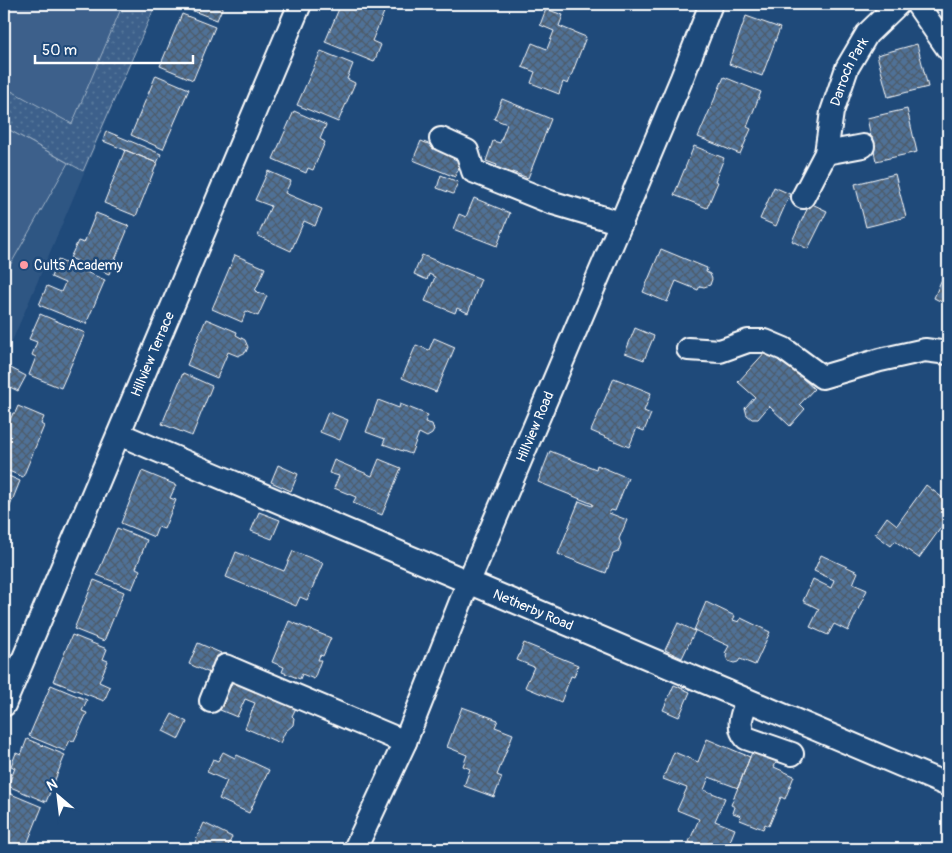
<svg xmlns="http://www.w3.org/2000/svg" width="952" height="853" font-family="Pangolin,sans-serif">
	<defs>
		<pattern id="park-dots" width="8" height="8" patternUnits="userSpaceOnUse" patternTransform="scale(1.25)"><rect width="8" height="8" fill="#3c618b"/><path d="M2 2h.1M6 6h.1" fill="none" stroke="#59799c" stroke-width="1.8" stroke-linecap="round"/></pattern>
		<pattern id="building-cross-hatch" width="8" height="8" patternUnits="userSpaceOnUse" patternTransform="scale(1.25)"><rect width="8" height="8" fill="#507197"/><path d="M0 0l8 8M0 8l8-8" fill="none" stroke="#4e5b6a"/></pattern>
	</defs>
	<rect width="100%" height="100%" fill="#1f4a7a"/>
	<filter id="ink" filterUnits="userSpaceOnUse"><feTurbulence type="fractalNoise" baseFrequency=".02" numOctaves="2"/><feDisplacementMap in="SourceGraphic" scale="10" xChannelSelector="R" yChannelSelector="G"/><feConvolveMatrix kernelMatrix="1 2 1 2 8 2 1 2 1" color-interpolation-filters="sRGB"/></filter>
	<g filter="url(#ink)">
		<path fill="#2e5683" d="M4,4H156L4,360Z"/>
		<path fill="url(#park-dots)" stroke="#9eb0c5" d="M4,4H156L83,171L4,127Z"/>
		<path fill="#3c618b" stroke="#9eb0c5" d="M4,4H123L72,124L4,87Z
			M4,127L68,163L4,276Z"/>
		<path fill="url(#building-cross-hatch)" stroke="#fff" d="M184,4H224L217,20L183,7Z
			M341,4L387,5L372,41L381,45L374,62L325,42Z
			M765,4H787L784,11Z
			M546,9L563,15L559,26L586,37L568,84L563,82L559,94L531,83L535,72L522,67L532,43L547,49L554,31L540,25Z
			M182,14L215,27L193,80L160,66Z
			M746,16L780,28L762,76L729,64Z
			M917,44L928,87L888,97L877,55Z
			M321,51L353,64L347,79L355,83L338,122L297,105Z
			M156,75L189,89L163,149L131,135Z
			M724,77L761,92L747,127L751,129L740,154L698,137Z
			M502,99L551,119L528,178L512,172L508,183L492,176L497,165L486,161L493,141L500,143L507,124L494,119Z
			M907,109L917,152L876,161L867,118Z
			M294,111L326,125L320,139L325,142L313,170L308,168L306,173L273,159Z
			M106,131L161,154L157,163L103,141Z
			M421,141L463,158L455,177L413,160Z
			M694,146L724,158L715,181L718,182L707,208L674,195Z
			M125,150L157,163L136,216L104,203Z
			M268,171L291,181L285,193L322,209L315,226L304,221L291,251L258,236L271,206L255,200Z
			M895,174L906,217L866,227L855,184Z
			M441,175L458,182L453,194L437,188Z
			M774,187L790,194L776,226L760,219Z
			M474,198L510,213L497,246L453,229L459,214L466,217Z
			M810,203L827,211L808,249L792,241Z
			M96,213L129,226L109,274L70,258L78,241L84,243Z
			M661,249L707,268L706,272L710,274L712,279L710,285L704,287L700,286L698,290L676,281L667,302L643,292Z
			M235,255L265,268L255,291L267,296L258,316L246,311L242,322L212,309Z
			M422,255L481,279L468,313L457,308L455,313L425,301L435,277L429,274L427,280L414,274Z
			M58,260L105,280L86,324L39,305L47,286L61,292L65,283L51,277Z
			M948,264V305L934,298Z
			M40,314L85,333L61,388L29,375L36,357L32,355L37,342L29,339Z
			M206,319L237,332L236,335L245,340L248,347L246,352L238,356L228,352L217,378L187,365Z
			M635,328L654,336L644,360L625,353Z
			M434,338L455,347L436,392L402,378L416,345L429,350Z
			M767,350L783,364L787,360L801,373L799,375L814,389L800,404L805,409L790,426L769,406L758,419H752L747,415L745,408L755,397L738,382Z
			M7,366L26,376L18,391L4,384V373Z
			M183,373L212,386L192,436L162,424Z
			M614,378L651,393L644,411L651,414L644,431L637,428L629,447L591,431Z
			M378,400L399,408L400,404L428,415L425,422L432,424L434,430L432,434L427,437L419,433L411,454L383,444L385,439L366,432Z
			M18,406L44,417L41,424L44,426L23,477L4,469V435L13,413H15Z
			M328,412L348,420L340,440L320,432Z
			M550,451L596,469L597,465L628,478L615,511L611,510L609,513L627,520L619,539L621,544L618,552L613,554L606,573L558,554L579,501L592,506L593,504L538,482Z
			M379,459L401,468L382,515L353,503L356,497L334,488L339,476L329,473L334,460L372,476Z
			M278,465L298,474L291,491L271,482Z
			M142,471L176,485L170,498L176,500L164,529L158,527L154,537L121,523Z
			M4,474L20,481L4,521Z
			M926,485L948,502V518L919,558L895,541L891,546L875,534L887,517L897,525Z
			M259,512L280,520L272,539L251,531Z
			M117,528L147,540L136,568L140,570L132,589L97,575Z
			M293,551L323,563L307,600L300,597L296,606L226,577L236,552L284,571Z
			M821,555L858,572L853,584L867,590L848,631L834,624L828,635L810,627L819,609L803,601L813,579L831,588L834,580L814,571Z
			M94,580L124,592L104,641L74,629Z
			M706,602L735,616L733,620L739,622L741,618L770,632L755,665L740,659L738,662L734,663L728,661L726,656L727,654L725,653L729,646L694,630Z
			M289,621L331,638L323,656L320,655L318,660H321L314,679L302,674L300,679L282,672L284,667L272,662Z
			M678,623L695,631L682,658L665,650Z
			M72,635L107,649L103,659L108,661L99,682L110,687L104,701L53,681Z
			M198,643L221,653L212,674L189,664Z
			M524,643L578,665L574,677L571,676L561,702L525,687L534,667L517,660Z
			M235,676L298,704L292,716L294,718L293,725L285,732L280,743L245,728L255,703L245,699L237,717L220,710Z
			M51,685L87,700L82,711L87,713L74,741L70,740L65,751L29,736Z
			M674,685L690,692L679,717L663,710Z
			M462,707L498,720L495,727L513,734L497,775L502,777L494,797L464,786L470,769L463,766L467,755L447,747Z
			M172,714L187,722L179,739L163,731Z
			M27,739L65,755L46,802L8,786L15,768L11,766L16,753L21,755Z
			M707,739L750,757L738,788L709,777L704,790L725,798L715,821L735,829L727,849H707L689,842L699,819L677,810L687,788L663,779L674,752L698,762Z
			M761,749L779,756L774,767L794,776L785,799L781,797L769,826L765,824L763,829L740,820L741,816L733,813L735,807L731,805L752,752L759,754Z
			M223,752L235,758L237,755L269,770L249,813L219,799L227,781L207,772L213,759L218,761Z
			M6,792L42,807L25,849H9L4,847V797Z
			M204,823L232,837L227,848L230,849H192Z"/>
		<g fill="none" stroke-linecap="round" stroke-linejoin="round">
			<g stroke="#fff" stroke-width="26">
				<g id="minor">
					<path d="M917,4L948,49"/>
					<path d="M441,139L467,151L473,171L550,202L621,223"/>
					<path d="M826,153L863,146"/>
					<path id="s1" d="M803,197L826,153L832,112L847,68L867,34L898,4"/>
					<path d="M688,349L720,351L748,341H765L784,349L822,377L880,360L925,350L948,353"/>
					<path id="s2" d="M119,434L948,785"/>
					<path d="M211,701L225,666L405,742"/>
					<path d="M747,701C742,714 736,726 746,738L792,754"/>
					<path id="s3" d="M4,705L300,4"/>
					<path id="s4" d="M355,849L405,742L469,581L621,223L682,78L711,4"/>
				</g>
			</g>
			<use href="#minor" stroke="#1f4a7a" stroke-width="22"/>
		</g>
	</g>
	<circle fill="#ff9aa2" stroke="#1f4a7a" stroke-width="2" cx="24" cy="265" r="5"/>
	<g text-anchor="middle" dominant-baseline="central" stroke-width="5" stroke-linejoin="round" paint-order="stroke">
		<g font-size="14" fill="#fff" stroke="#1f4a7a">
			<text stroke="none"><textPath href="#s1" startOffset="135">Darroch Park</textPath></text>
			<text stroke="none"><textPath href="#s3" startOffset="381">Hillview Terrace</textPath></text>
			<text stroke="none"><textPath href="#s4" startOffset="459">Hillview Road</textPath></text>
			<text stroke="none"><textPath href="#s2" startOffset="450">Netherby Road</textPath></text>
		</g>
		<g font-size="14" fill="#fff" stroke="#1f4a7a" text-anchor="start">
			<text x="34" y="265">Cults Academy</text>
		</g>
	</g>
	<rect width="952" height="853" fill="none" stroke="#1f4a7a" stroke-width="20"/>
	<rect x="10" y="10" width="932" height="833" fill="none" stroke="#fff" stroke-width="2" filter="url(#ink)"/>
	<g transform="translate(58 796) rotate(332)" stroke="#1f4a7a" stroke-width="4" paint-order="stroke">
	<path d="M0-4L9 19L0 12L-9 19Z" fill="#ffffff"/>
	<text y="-8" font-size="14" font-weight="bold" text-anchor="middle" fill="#ffffff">N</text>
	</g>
	<path d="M35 55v8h158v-8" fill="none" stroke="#ffffff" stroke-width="2.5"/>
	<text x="42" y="55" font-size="15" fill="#ffffff" stroke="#1f4a7a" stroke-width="4" paint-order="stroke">50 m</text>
</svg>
